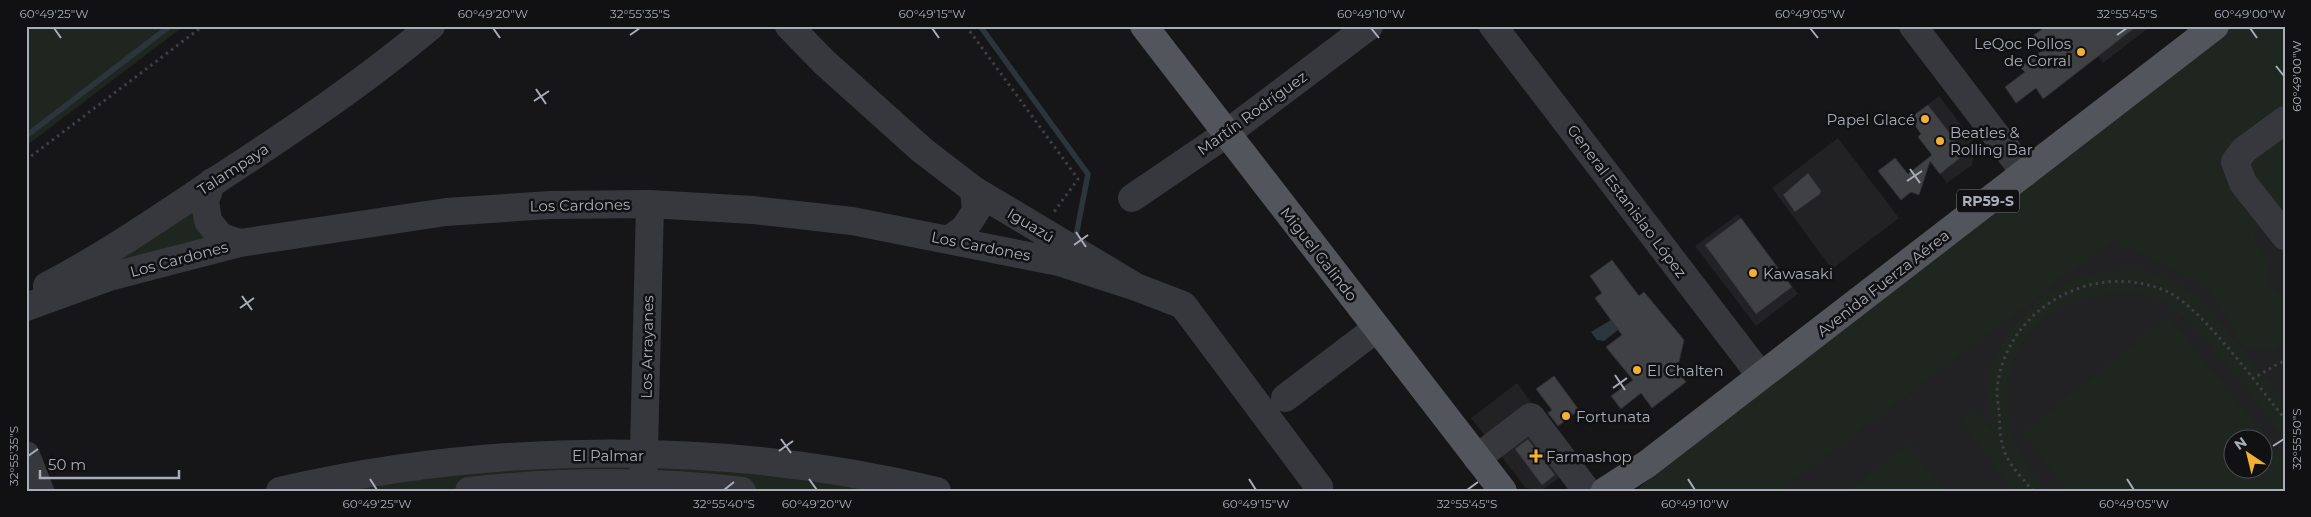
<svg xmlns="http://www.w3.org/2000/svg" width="2311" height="517" font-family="Montserrat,sans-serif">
	<rect width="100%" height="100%" fill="#161618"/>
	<path fill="#222225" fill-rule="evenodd" d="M2076,26H2151L2103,63Z
		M2285,95V491H1760ZM2234,440H2264V470H2234Z
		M1939,96L1974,142L1975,149L1972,165L1947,183L1928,158L1932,155L1918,137L1921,134L1910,118Z
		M1838,138L1899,218L1832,269L1772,188Z
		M1738,214L1798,294L1756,326L1695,246Z
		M1517,383L1577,465L1541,491L1526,488L1471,418Z"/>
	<path fill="#1e261f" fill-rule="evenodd" d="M26,26H184L26,146Z
		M2231,26H2285V110L2218,161L2229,184L2259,220L2253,239L2266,255L2270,285L2285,298V339L2272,351L2246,350L2207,286L2155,262L2114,239L1780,491H1636L1680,451Z
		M2285,136V219L2255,183L2252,161Z
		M212,182L221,237L26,298Z
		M2137,269L2162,276L2184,287L2206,304L2285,402V440C2256,404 2193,311 2152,297C2138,293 2121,294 2107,295C2030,302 1995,364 2013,436C2017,456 2035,475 2047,491H2013L1960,421L1976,409L1992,429C1989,410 1986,391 1990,372C2001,329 2044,285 2088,274C2105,270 2121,270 2137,269Z
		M2169,316L2285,461V491H2068L2022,433ZM2234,440H2264V470H2234Z
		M1908,443L1945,491H1848Z
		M558,455L937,491H280Z"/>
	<path fill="#2c353c" d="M1614,318L1620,326L1618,330L1604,341L1597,340L1591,332Z"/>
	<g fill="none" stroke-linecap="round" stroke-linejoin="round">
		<path stroke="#2c353c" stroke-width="5.5" d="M980,26L1088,174L1075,241
			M26,136L170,26"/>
	</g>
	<path fill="#404145" stroke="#303034" d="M2046,26H2137L2043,99L2036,88L2016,103L2005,87L2025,72L2020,67L2043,50L2033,36Z
		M1928,105L1956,141L1953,148L1960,158L1940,174L1930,161L1919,195L1911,192L1901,200L1878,171L1895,158L1908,174L1932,155L1918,137L1921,134L1910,118Z
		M1808,173L1821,191L1820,194L1795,212L1783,195Z
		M1741,218L1792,287L1756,314L1705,245Z
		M1612,260L1639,296L1644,292L1684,340L1677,370L1686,382L1652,408L1641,393L1621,409L1611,396L1633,380L1606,347L1622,335L1595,298L1602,293L1590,276Z
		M1554,376L1579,410L1558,426L1548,413L1552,410L1536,389Z
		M1528,439L1555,475L1542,485L1515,449Z"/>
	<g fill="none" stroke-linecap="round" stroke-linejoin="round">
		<path stroke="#3d3f44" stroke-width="3" stroke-dasharray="2.5 4" stroke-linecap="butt" d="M966,26L1078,179L1054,212
			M26,160L203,26
			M2252,379L2285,360
			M2033,491C2024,480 2011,467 2006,455C1999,441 2000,425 1999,410C1998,404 1997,397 1997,391C2003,309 2095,258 2168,292C2203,309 2258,386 2285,419"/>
		<path stroke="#37383d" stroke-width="28" d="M789,26L824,62L922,150L974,190L1136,287L1183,305L1319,487L1317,491
			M1493,26L1761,376
			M1913,26L2025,173
			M2285,120L2244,150L2235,162L2243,183L2285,236
			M212,182L205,201L208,221L221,237L240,243
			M1132,198L1226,134L1369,26
			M950,239L964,229L976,211L974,190
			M47,286C104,256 158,219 212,183C287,134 362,84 431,26
			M26,307L109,277L240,243L446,212L550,205L650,204L753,210L852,221L1059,262L1136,287
			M1285,398L1377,328
			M26,455L40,491
			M1477,458L1531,417L1587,491
			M280,491C490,442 727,440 937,491
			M469,491C558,481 653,480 742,491
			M643,491L650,204"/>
		<path stroke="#53555c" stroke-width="28" d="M1144,26L1503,491
			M1605,491L1647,464L2215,26"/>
	</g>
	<path fill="none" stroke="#a8adb8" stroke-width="2" d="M54,28L61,38M493,28L500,38M932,28L939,38M1371,28L1379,38M1810,28L1818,38M2250,28L2257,38M630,35L640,28M2117,35L2127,28M2276,66L2284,76M536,89L546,104M534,101L549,91M1910,169L1920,183M1907,181L1922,171M1076,232L1086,247M1074,245L1088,235M242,296L252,310M240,308L254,298M1615,375L1625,390M1613,388L1627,378M781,439L791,453M2273,446L2284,439M779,451L793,441M28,456L38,449M370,479L377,490M809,479L817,490M1249,479L1256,490M1688,479L1695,490M2127,479L2134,490M724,490L734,482M1467,490L1478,482"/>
	<g fill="#f2b134" stroke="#111113" stroke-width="2">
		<circle cx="2081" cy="52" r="5"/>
		<circle cx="1925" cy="119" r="5"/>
		<circle cx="1940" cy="141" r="5"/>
		<circle cx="1753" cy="273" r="5"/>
		<circle cx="1637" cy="370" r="5"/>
		<circle cx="1566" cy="416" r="5"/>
		<path d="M1533.5 448.5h5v5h5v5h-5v5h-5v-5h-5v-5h5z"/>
	</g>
	<g text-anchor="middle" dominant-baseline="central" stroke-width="5" stroke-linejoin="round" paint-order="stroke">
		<rect fill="#111113" stroke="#7b7e86" stroke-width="1" x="1957" y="189.5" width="62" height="23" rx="4"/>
		<g font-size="14" font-weight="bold" fill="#a8adb8">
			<text x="1988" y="201">RP59-S</text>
		</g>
		<g font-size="15" fill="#a8adb8" stroke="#111113" text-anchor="start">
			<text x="2071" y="43" text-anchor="end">LeQoc Pollos<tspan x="2071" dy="17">de Corral</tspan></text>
			<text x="1915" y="119" text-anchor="end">Papel Glacé</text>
			<text x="1950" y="132">Beatles &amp;<tspan x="1950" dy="17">Rolling Bar</tspan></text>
			<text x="1763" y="273">Kawasaki</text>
			<text x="1647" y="370">El Chalten</text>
			<text x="1576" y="416">Fortunata</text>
			<text x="1546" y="456">Farmashop</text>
		</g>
		<g font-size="15" fill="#a8adb8" stroke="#111113">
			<text transform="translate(1252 113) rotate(-36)">Martín Rodríguez</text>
			<text transform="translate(233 169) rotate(-33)">Talampaya</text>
			<text transform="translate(1627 201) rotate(53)">General Estanislao López</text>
			<text transform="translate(580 205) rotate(-1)">Los Cardones</text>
			<text transform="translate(1031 225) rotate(31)">Iguazú</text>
			<text transform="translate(981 246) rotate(11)">Los Cardones</text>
			<text transform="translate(1319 254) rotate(52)">Miguel Galindo</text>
			<text transform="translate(179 259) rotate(-15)">Los Cardones</text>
			<text transform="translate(1883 283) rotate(-38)">Avenida Fuerza Aérea</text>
			<text transform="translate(647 347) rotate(-89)">Los Arrayanes</text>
			<text x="608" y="455">El Palmar</text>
		</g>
	</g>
	<rect width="2311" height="517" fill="none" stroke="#111113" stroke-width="55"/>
	<g transform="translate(2248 454) rotate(325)"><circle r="24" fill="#111113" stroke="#4d4f55"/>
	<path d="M0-4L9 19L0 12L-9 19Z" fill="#f2b134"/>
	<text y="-8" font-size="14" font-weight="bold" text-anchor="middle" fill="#a8adb8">N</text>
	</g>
	<path d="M40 470v8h139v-8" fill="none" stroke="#a8adb8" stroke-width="2.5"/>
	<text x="48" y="470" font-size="15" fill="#a8adb8" stroke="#111113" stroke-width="4" paint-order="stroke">50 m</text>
	<rect x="28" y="28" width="2256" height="462" fill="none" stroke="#a8adb8" stroke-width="2"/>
	<g font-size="12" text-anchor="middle" fill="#a8adb8">
		<text x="54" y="18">60°49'25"W</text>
		<text x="493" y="18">60°49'20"W</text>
		<text x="640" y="18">32°55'35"S</text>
		<text x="932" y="18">60°49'15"W</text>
		<text x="1371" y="18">60°49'10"W</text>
		<text x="1810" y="18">60°49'05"W</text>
		<text x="2127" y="18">32°55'45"S</text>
		<text x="2250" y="18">60°49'00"W</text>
		<text transform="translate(2297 76) rotate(-90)" y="4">60°49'00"W</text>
		<text transform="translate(2297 439) rotate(-90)" y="4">32°55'50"S</text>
		<text transform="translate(14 456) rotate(-90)" y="4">32°55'35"S</text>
		<text x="377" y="508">60°49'25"W</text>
		<text x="724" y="508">32°55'40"S</text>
		<text x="817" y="508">60°49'20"W</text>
		<text x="1256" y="508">60°49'15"W</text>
		<text x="1467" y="508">32°55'45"S</text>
		<text x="1695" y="508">60°49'10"W</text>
		<text x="2134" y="508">60°49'05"W</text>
	</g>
</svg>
